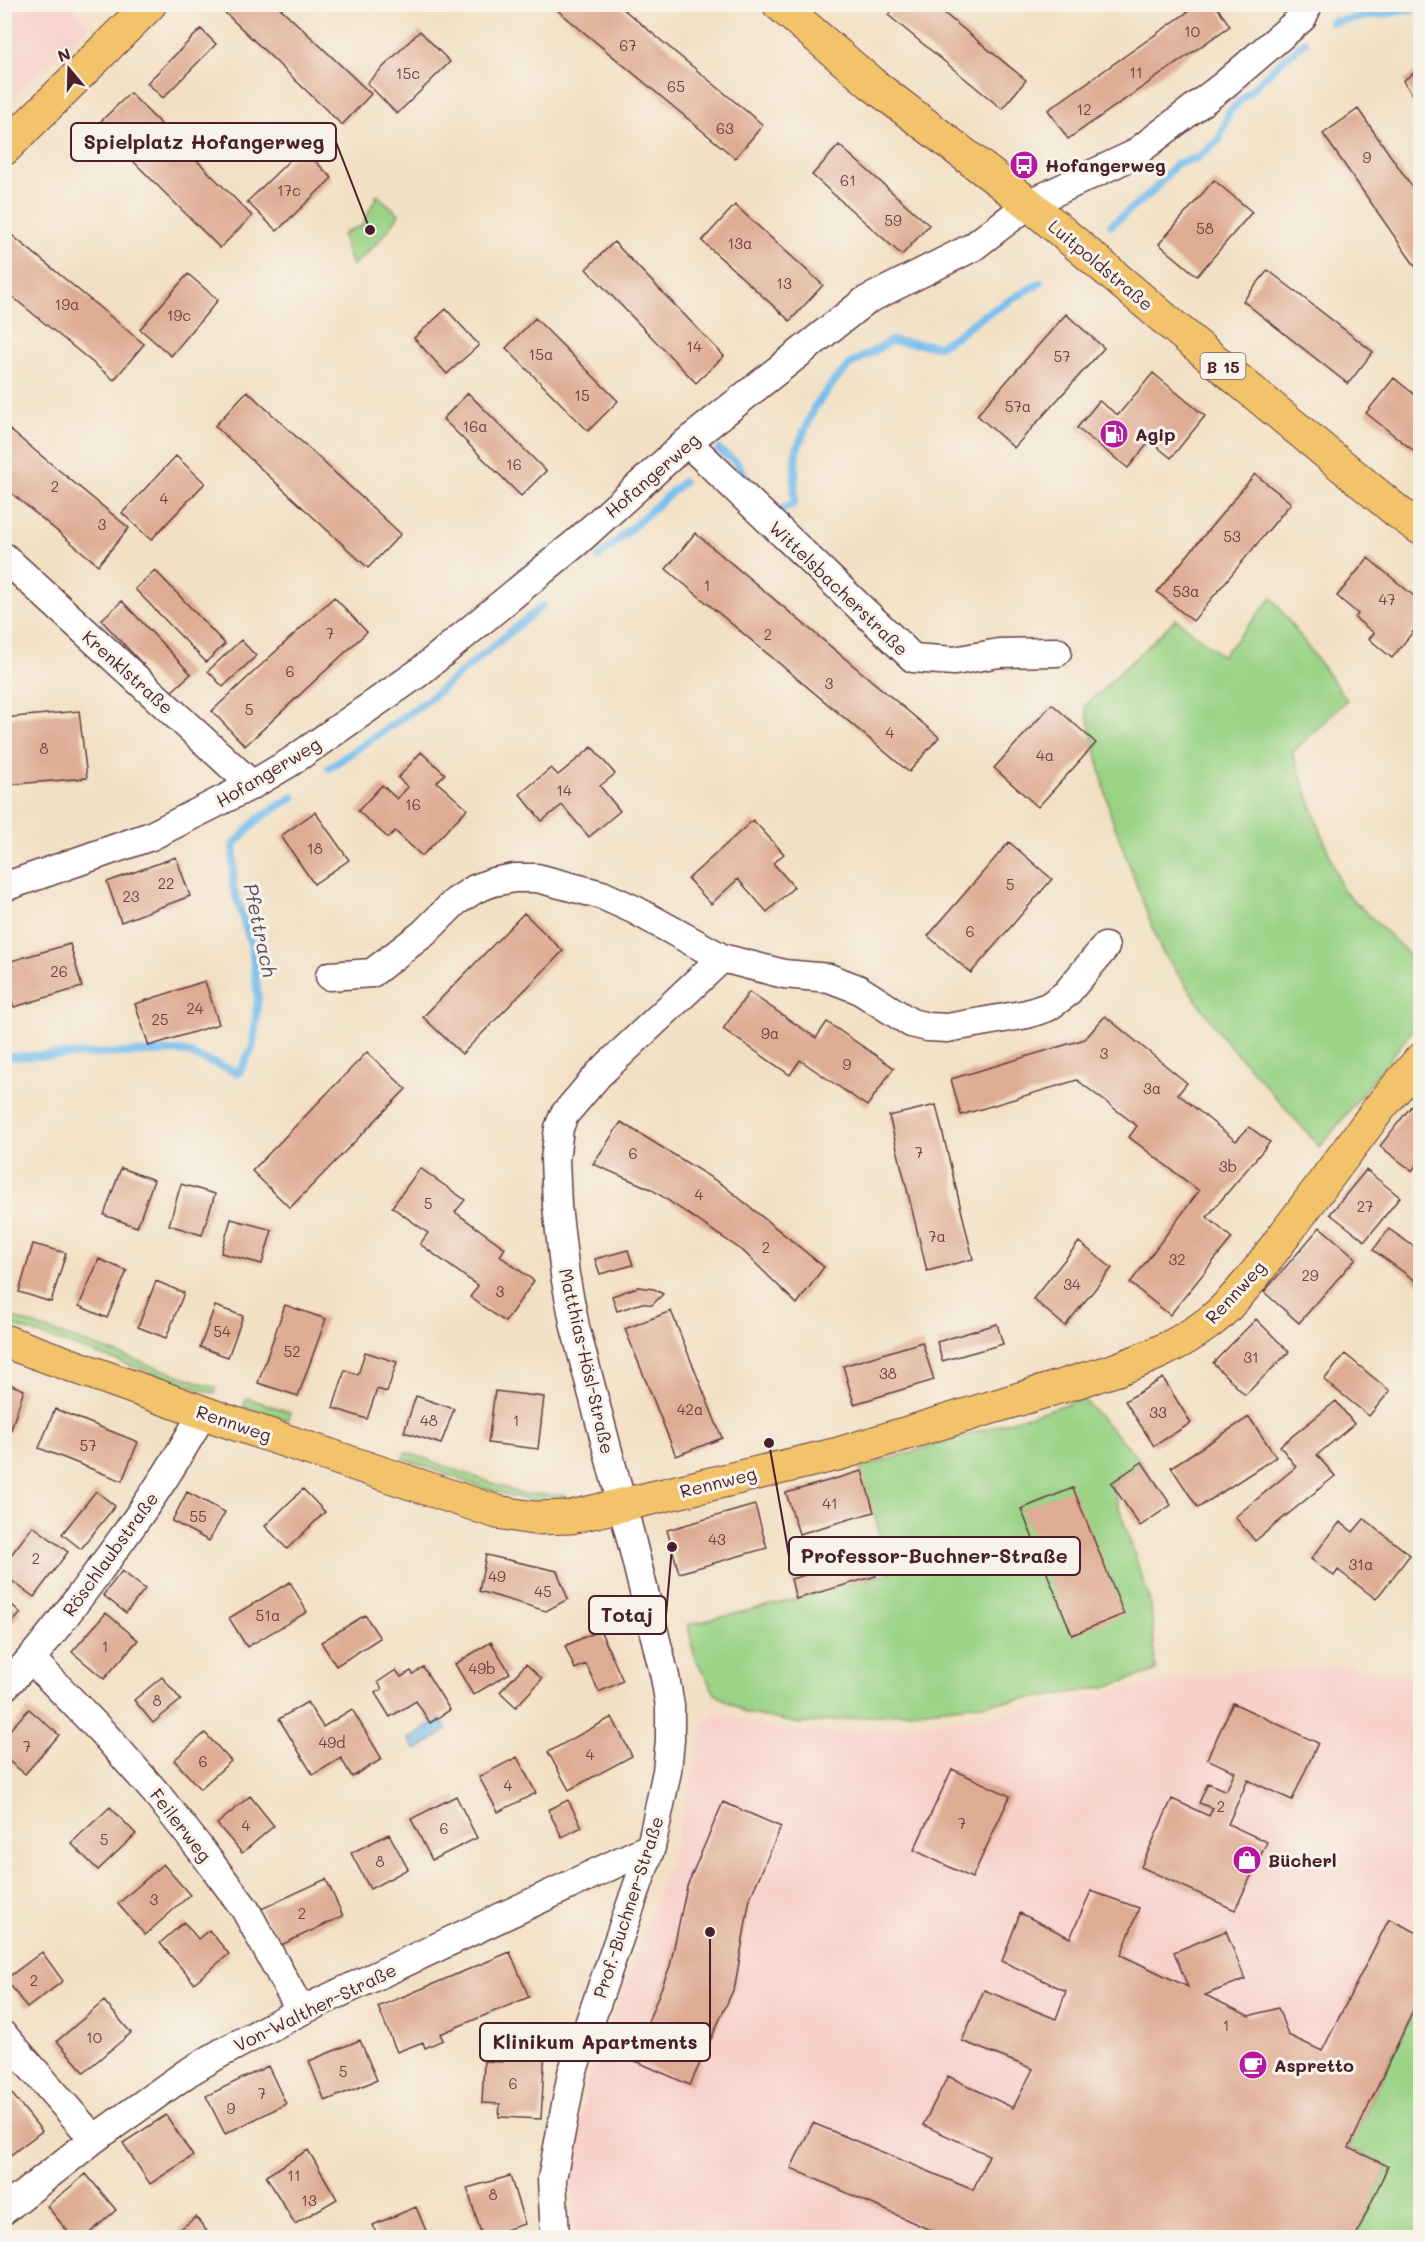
<svg xmlns="http://www.w3.org/2000/svg" width="1425" height="2242" font-family="Mali,sans-serif">
	<rect width="100%" height="100%" fill="#f7f3e8"/>
	<filter id="ink" filterUnits="userSpaceOnUse"><feTurbulence type="fractalNoise" baseFrequency=".0167" numOctaves="2"/><feDisplacementMap in="SourceGraphic" scale="12" xChannelSelector="R" yChannelSelector="G"/><feConvolveMatrix kernelMatrix="1 2 1 2 8 2 1 2 1" color-interpolation-filters="sRGB"/></filter>
	<filter id="wash" filterUnits="userSpaceOnUse"><feTurbulence type="fractalNoise" baseFrequency=".008" numOctaves="4" result="noise"/><feDisplacementMap in="SourceGraphic" scale="24" xChannelSelector="R" yChannelSelector="G"/><feGaussianBlur stdDeviation="1.35" result="paint"/><feColorMatrix in="noise" values="0 0 0 0 0 0 0 0 0 0 0 0 0 0 0 0 0 1.4 0 .05"/><feComposite in="paint" operator="in"/></filter>
	<g filter="url(#wash)">
		<rect width="100%" height="100%" fill="#f2e0c4"/>
		<path fill="#f7d0ca" d="M5,4L71,5L90,26L5,106Z
			M1349,1666L1420,1680V2237L574,2238L572,2162L586,2090L599,2051L631,1969L674,1847L704,1723L717,1713L781,1730L834,1733L1000,1715L1138,1686L1223,1673Z"/>
		<path fill="#9ad386" stroke="#727958" stroke-width="1.5" d="M377,195L399,214C387,235 370,250 352,266L342,236L347,231L362,226Z
			M1272,598L1347,700L1292,753L1342,889L1420,965V1021L1320,1147L1224,1039L1161,950L1111,816L1085,706L1176,619L1222,656Z
			M5,1315L216,1388L215,1394L5,1323Z
			M247,1398L290,1412L288,1420L243,1407Z
			M1083,1399L1142,1462L1111,1483L1151,1605L1156,1671L1105,1687L1052,1696L800,1724L746,1713L715,1694L695,1658L688,1625L796,1599L891,1572L860,1468Z
			M406,1452L522,1494L565,1495L566,1501C528,1510 442,1472 403,1458Z
			M1417,2004L1420,2005V2237H1355L1388,2166L1349,2148Z"/>
		<path fill="#76bded" stroke="#606e8c" stroke-width="1.5" d="M441,1719L448,1730L416,1750L408,1739Z"/>
		<g fill="none" stroke-linecap="round" stroke-linejoin="round">
			<path stroke="#76bded" stroke-width="8" d="M1332,22L1420,8
				M1111,225L1152,192L1176,164L1197,158L1219,140L1229,112L1279,63L1305,42
				M719,450L736,462L753,488
				M771,508L781,510L794,503L796,452L814,408L835,380L851,364L891,341L939,346L959,334L983,316L1040,283
				M599,557L683,482
				M329,768L428,700L542,606
				M4,1057L182,1051L239,1073L253,1046L258,997L252,947L233,887L234,845L258,819L293,797"/>
		</g>
		<g id="blocks">
			<path fill="#deab93" d="M216,4H276L371,94L342,125Z
				M550,4H617L763,125L735,158Z
				M1199,4H1215L1230,26L1068,139L1048,110Z
				M897,5H934L1026,80L1002,109L888,15Z
				M201,29L216,44L163,98L147,83Z
				M420,31L450,62L397,114L367,83Z
				M1420,68V104L1403,81Z
				M130,93L252,216L220,248L97,125Z
				M1358,109L1420,198V273L1323,134Z
				M839,145L929,225L902,255L812,175Z
				M302,148L332,178L277,231L247,202Z
				M1214,180L1252,212L1197,276L1159,244Z
				M735,205L823,285L790,321L702,241Z
				M8,232L144,344L114,380L4,290V236Z
				M614,242L724,356L696,383L586,269Z
				M1268,270L1373,352L1348,384L1243,301Z
				M188,274L218,300L171,356L140,329Z
				M446,309L479,345L447,374L414,338Z
				M1066,314L1104,348L1014,448L977,415Z
				M535,318L618,401L588,431L506,348Z
				M1153,373L1205,416L1171,458L1150,441L1128,468L1077,428L1099,401L1118,415Z
				M1394,378L1420,399V456L1366,413Z
				M247,391L401,534L368,568L215,426Z
				M468,393L546,471L521,496L443,419Z
				M4,425L129,528L98,565L4,487Z
				M176,456L205,483L151,540L122,513Z
				M1255,474L1291,503L1193,621L1157,592Z
				M695,533L939,737L909,772L666,569Z
				M1368,558L1420,601V623L1392,658L1369,639L1374,633L1355,618L1358,614L1337,596Z
				M155,570L225,644L206,662L135,589Z
				M334,597L367,632L245,746L212,711Z
				M122,601L191,674L170,693L101,620Z
				M241,640L256,656L223,687L208,671Z
				M1052,704L1096,743L1038,807L994,768Z
				M79,711L87,778L4,785V718Z
				M592,747L615,774L600,786L620,811L589,837L562,805L542,821L520,794L551,768L558,775Z
				M421,752L445,774L437,782L467,809L422,856L395,831L388,838L358,811L382,785L397,799L408,787L398,778Z
				M315,812L349,860L314,884L281,836Z
				M753,820L784,854L773,863L794,887L767,912L738,879L711,904L688,879Z
				M1009,842L1052,879L971,973L928,936Z
				M176,857L190,896L121,922L107,882Z
				M524,913L563,951L462,1054L423,1017Z
				M70,944L82,987L14,1007L4,975V963Z
				M205,981L219,1024L149,1046L135,1004Z
				M749,992L816,1038L827,1022L894,1068L867,1106L800,1060L790,1075L723,1029Z
				M1105,1016L1187,1083L1178,1094L1236,1141L1249,1127L1270,1142L1207,1217L1232,1238L1170,1315L1130,1283L1199,1191L1129,1137L1137,1126L1077,1080L961,1115L951,1079L1085,1039Z
				M367,1052L406,1089L290,1208L252,1171Z
				M1420,1095V1160L1412,1171L1380,1146Z
				M936,1105L973,1259L927,1271L889,1116Z
				M621,1122L723,1185L824,1267L797,1304L743,1251L651,1189L593,1164Z
				M121,1168L154,1180L137,1227L104,1215Z
				M420,1168L465,1200L455,1212L505,1248L500,1256L534,1281L505,1322L470,1297L478,1286L420,1244L428,1233L392,1207Z
				M1366,1170L1400,1197L1365,1241L1330,1214Z
				M181,1184L215,1194L202,1235L169,1225Z
				M231,1219L272,1230L262,1264L221,1253Z
				M1320,1227L1356,1258L1299,1323L1264,1292Z
				M1389,1229L1420,1251V1284L1373,1250Z
				M1079,1242L1112,1268L1065,1326L1033,1299Z
				M33,1244L66,1253L51,1302L19,1292Z
				M628,1250L633,1265L600,1274L595,1259Z
				M99,1259L127,1271L107,1318L79,1306Z
				M156,1281L184,1293L166,1338L138,1327Z
				M638,1287L654,1289L663,1294L652,1305L642,1303L617,1311L612,1296Z
				M285,1305L326,1319L298,1396L258,1383Z
				M215,1306L243,1316L228,1357L200,1347Z
				M671,1311L722,1438L676,1456L625,1329Z
				M1256,1319L1289,1352L1245,1395L1213,1363Z
				M997,1324L1003,1344L942,1361L937,1342Z
				M922,1342L934,1380L854,1404L843,1366Z
				M365,1352L397,1362L387,1392L377,1389L367,1419L333,1408L345,1370L358,1375Z
				M1345,1354L1390,1391L1369,1416L1324,1380Z
				M1163,1378L1191,1423L1154,1446L1125,1401Z
				M4,1382L24,1390L10,1432L4,1430Z
				M495,1391L544,1397L538,1449L488,1443Z
				M416,1396L454,1409L441,1444L404,1432Z
				M1336,1401L1354,1424L1317,1455L1335,1476L1255,1541L1235,1517L1296,1467L1280,1446Z
				M55,1409L138,1442L122,1481L39,1448Z
				M1249,1417L1276,1457L1198,1508L1171,1467Z
				M1142,1462L1171,1505L1140,1526L1111,1483Z
				M862,1471L874,1512L799,1534L786,1493Z
				M1073,1488L1124,1614L1072,1635L1021,1509Z
				M303,1489L325,1512L287,1549L265,1526Z
				M96,1491L115,1506L81,1549L62,1534Z
				M187,1492L225,1512L209,1541L172,1521Z
				M755,1505L767,1548L679,1573L667,1530Z
				M1364,1519L1410,1555L1376,1599L1338,1570L1334,1576L1311,1559L1340,1522L1353,1532Z
				M33,1526L68,1552L34,1597L4,1575V1564Z
				M486,1555L557,1571L568,1599L546,1611L479,1591Z
				M870,1556L876,1576L796,1599L791,1579Z
				M122,1571L145,1589L126,1613L103,1595Z
				M290,1582L307,1612L247,1647L229,1618Z
				M4,1598L21,1613L4,1631Z
				M106,1613L138,1640L104,1679L72,1652Z
				M365,1615L380,1638L336,1666L321,1642Z
				M600,1630L623,1681L599,1692L586,1664L575,1669L565,1646Z
				M491,1642L510,1673L473,1695L455,1664Z
				M526,1664L542,1679L516,1707L500,1692Z
				M423,1667L450,1710L430,1723L416,1701L390,1717L375,1693L382,1689L378,1682L396,1670L401,1677L411,1671L413,1674Z
				M162,1677L181,1700L153,1723L134,1700Z
				M307,1702L323,1727L352,1709L382,1759L352,1777L341,1758L313,1775L279,1719Z
				M1233,1703L1318,1743L1292,1800L1248,1780L1228,1824L1267,1842L1235,1910L1141,1867L1172,1799L1209,1816L1213,1808L1199,1803L1208,1783L1226,1791L1235,1772L1207,1759Z
				M29,1709L59,1735L25,1774L4,1757V1736Z
				M612,1717L632,1756L569,1790L548,1752Z
				M205,1733L231,1761L200,1789L174,1760Z
				M517,1757L536,1793L498,1812L479,1777Z
				M952,1769L1010,1796L972,1878L914,1850Z
				M250,1796L274,1826L242,1853L217,1824Z
				M456,1796L477,1838L432,1860L411,1819Z
				M568,1800L582,1827L562,1837L548,1810Z
				M723,1802L781,1827L750,1898L735,1986L690,2085L633,2060L670,1966L687,1886Z
				M110,1807L136,1834L98,1870L71,1843Z
				M389,1834L408,1869L370,1889L351,1853Z
				M163,1864L190,1895L145,1935L118,1904Z
				M326,1879L343,1916L279,1946L261,1909Z
				M1091,1891L1139,1908L1121,1955L1188,1987L1174,1952L1226,1931L1245,1979L1205,1995L1249,2016L1278,2008L1288,2035L1322,2051L1389,1919L1420,1934V1996L1349,2148L1388,2166L1355,2238H938L939,2234L791,2168L813,2123L973,2190L989,2155L923,2125L948,2076L1013,2108L1033,2069L962,2041L984,1990L1056,2019L1066,1991L1002,1961L1020,1913L1070,1938Z
				M184,1922L198,1939L209,1930L229,1954L194,1983L160,1943Z
				M42,1952L63,1981L27,2008L6,1979Z
				M510,1952L529,1997L440,2034L443,2040L425,2048L423,2042L397,2052L378,2007Z
				M104,2001L131,2033L84,2072L57,2041Z
				M360,2040L377,2080L325,2101L309,2061Z
				M503,2046L545,2048L541,2119L499,2117L500,2104L482,2103L484,2061L503,2062Z
				M268,2066L286,2104L225,2134L206,2096Z
				M4,2084L42,2131L4,2160Z
				M166,2115L193,2156L150,2184L123,2143Z
				M308,2150L337,2199L295,2224L266,2176Z
				M86,2174L116,2210L84,2238H73L47,2206Z
				M510,2176L525,2224L482,2236L467,2188Z
				M416,2207L429,2238H378L373,2225Z
				M196,2217L212,2238H169Z"/>
		</g>
	</g>
	<g filter="url(#ink)">
		<use href="#blocks" fill-opacity="0" stroke="#633c42" stroke-width="1.5"/>
		<g fill="none" stroke-linecap="round" stroke-linejoin="round">
			<g stroke="#633c42" stroke-width="31">
				<path id="minor" d="M687,442L913,658L954,661L999,653L1057,652
					M4,557L252,785
					M4,887L151,836L252,785L289,763L417,674L577,542L687,442L865,301L973,247L1029,204L1133,155L1224,85L1302,18L1307,7L1304,4
					M330,976L372,973L424,933L455,902L475,889L493,882L514,878H537L602,895L635,910L722,958L784,974L829,978L858,989L911,1023L928,1027L947,1028L1027,1014L1048,1007L1066,994L1105,947
					M32,1660L103,1733L156,1793L201,1850L245,1909L301,2011
					M4,1687C36,1656 62,1620 89,1584C130,1529 171,1473 203,1412
					M4,2036L94,2139
					M4,2210L94,2139L187,2073L221,2053L301,2011L651,1847
					M555,2238L552,2179L572,2073L651,1847L667,1771L670,1740V1706L665,1677L630,1535L575,1327L565,1275L557,1206L555,1160L559,1128L564,1115L599,1074L722,958"/>
			</g>
			<g stroke="#633c42" stroke-width="35">
				<path id="major" d="M779,4L871,83L1029,204L1172,325L1399,513L1420,528
					M4,149L150,4
					M4,1341L224,1420L497,1512L533,1518L571,1517L838,1454L1115,1370C1148,1358 1179,1345 1207,1324C1225,1311 1239,1293 1253,1277L1381,1106L1420,1060"/>
			</g>
			<use href="#minor" stroke="#fff" stroke-width="28"/>
			<use href="#major" stroke="#f2c36a" stroke-width="33"/>
		</g>
	</g>
	<defs>
		<g id="bus-disc" transform="scale(1.5)"><circle r="9.5" fill="#b5179e" stroke="#f7f3e8"/><path d="M-5-6H5V4H4V6H2V4H-2V6H-4V4H-5ZM-3.5-4V0h7V-4ZM-3.5 1.2v1.5H-2V1.2ZM2 1.2v1.5H3.5V1.2Z" fill="#fff"/></g>
		<g id="fuel-disc" transform="scale(1.5)"><circle r="9.5" fill="#b5179e" stroke="#f7f3e8"/><path d="M-5.5-6h7V0h2V4h1.3V-2.5L3-4.5l.8-.8L6-3V5H2.5V1h-1V6h-7ZM-4.2-4.7v3.2H.2V-4.7Z" fill="#fff"/></g>
		<g id="shop-disc" transform="scale(1.5)"><circle r="9.5" fill="#b5179e" stroke="#f7f3e8"/><path d="M-5-2.5h2.3a2.7 3.5 0 0 1 5.4 0H5L5.5 6h-11ZM-1.5-2.5h3a1.5 2.3 0 0 0-3 0Z" fill="#fff"/></g>
		<g id="cafe-disc" transform="scale(1.5)"><circle r="9.5" fill="#b5179e" stroke="#f7f3e8"/><path d="M-5.5-4.5H6V0H3Q3 3.5 0 3.5H-2.5Q-5.5 3.5-5.5 0ZM3-3.2v2h1.7v-2ZM-6 4.5H4V6H-6Z" fill="#fff"/></g>
	</defs>
	<g fill-rule="evenodd">
		<use href="#bus-disc" x="1024" y="165"/>
		<use href="#fuel-disc" x="1114" y="434"/>
		<use href="#shop-disc" x="1247" y="1860"/>
		<use href="#cafe-disc" x="1253" y="2065"/>
	</g>
	<g text-anchor="middle" dominant-baseline="central" stroke-width="6" stroke-linejoin="round" paint-order="stroke">
		<g font-size="15" fill="#6f4245">
			<text x="1192" y="31">10</text>
			<text x="628" y="45">67</text>
			<text x="1136" y="72">11</text>
			<text x="408" y="73">15c</text>
			<text x="676" y="86">65</text>
			<text x="1084" y="109">12</text>
			<text x="725" y="128">63</text>
			<text x="1367" y="157">9</text>
			<text x="848" y="180">61</text>
			<text x="289" y="190">17c</text>
			<text x="893" y="220">59</text>
			<text x="1205" y="228">58</text>
			<text x="740" y="243">13a</text>
			<text x="784" y="283">13</text>
			<text x="67" y="304">19a</text>
			<text x="179" y="315">19c</text>
			<text x="694" y="346">14</text>
			<text x="541" y="354">15a</text>
			<text x="1062" y="356">57</text>
			<text x="582" y="395">15</text>
			<text x="1018" y="406">57a</text>
			<text x="475" y="426">16a</text>
			<text x="514" y="464">16</text>
			<text x="55" y="486">2</text>
			<text x="164" y="498">4</text>
			<text x="102" y="524">3</text>
			<text x="1232" y="536">53</text>
			<text x="707" y="585">1</text>
			<text x="1186" y="591">53a</text>
			<text x="1387" y="599">47</text>
			<text x="330" y="633">7</text>
			<text x="768" y="634">2</text>
			<text x="290" y="671">6</text>
			<text x="829" y="683">3</text>
			<text x="249" y="709">5</text>
			<text x="890" y="732">4</text>
			<text x="44" y="748">8</text>
			<text x="1045" y="755">4a</text>
			<text x="564" y="790">14</text>
			<text x="413" y="804">16</text>
			<text x="315" y="848">18</text>
			<text x="166" y="883">22</text>
			<text x="1010" y="884">5</text>
			<text x="131" y="896">23</text>
			<text x="970" y="931">6</text>
			<text x="59" y="971">26</text>
			<text x="195" y="1008">24</text>
			<text x="160" y="1019">25</text>
			<text x="770" y="1033">9a</text>
			<text x="1104" y="1053">3</text>
			<text x="847" y="1064">9</text>
			<text x="1152" y="1088">3a</text>
			<text x="919" y="1152">7</text>
			<text x="633" y="1153">6</text>
			<text x="1228" y="1166">3b</text>
			<text x="699" y="1194">4</text>
			<text x="428" y="1203">5</text>
			<text x="1365" y="1206">27</text>
			<text x="937" y="1236">7a</text>
			<text x="766" y="1247">2</text>
			<text x="1177" y="1259">32</text>
			<text x="1310" y="1275">29</text>
			<text x="1072" y="1284">34</text>
			<text x="500" y="1291">3</text>
			<text x="222" y="1331">54</text>
			<text x="292" y="1351">52</text>
			<text x="1251" y="1357">31</text>
			<text x="888" y="1373">38</text>
			<text x="690" y="1409">42a</text>
			<text x="1158" y="1412">33</text>
			<text x="429" y="1420">48</text>
			<text x="516" y="1420">1</text>
			<text x="88" y="1445">57</text>
			<text x="830" y="1503">41</text>
			<text x="198" y="1516">55</text>
			<text x="717" y="1539">43</text>
			<text x="36" y="1558">2</text>
			<text x="1361" y="1564">31a</text>
			<text x="497" y="1576">49</text>
			<text x="543" y="1591">45</text>
			<text x="268" y="1615">51a</text>
			<text x="105" y="1646">1</text>
			<text x="482" y="1668">49b</text>
			<text x="157" y="1700">8</text>
			<text x="332" y="1742">49d</text>
			<text x="27" y="1746">7</text>
			<text x="590" y="1754">4</text>
			<text x="203" y="1761">6</text>
			<text x="508" y="1785">4</text>
			<text x="1221" y="1806">2</text>
			<text x="962" y="1823">7</text>
			<text x="246" y="1825">4</text>
			<text x="444" y="1828">6</text>
			<text x="104" y="1839">5</text>
			<text x="380" y="1861">8</text>
			<text x="154" y="1899">3</text>
			<text x="302" y="1913">2</text>
			<text x="34" y="1980">2</text>
			<text x="1226" y="2025">1</text>
			<text x="94" y="2037">10</text>
			<text x="343" y="2071">5</text>
			<text x="513" y="2083">6</text>
			<text x="262" y="2093">7</text>
			<text x="231" y="2108">9</text>
			<text x="294" y="2175">11</text>
			<text x="493" y="2194">8</text>
			<text x="309" y="2200">13</text>
		</g>
		<rect fill="#f7f3e8" stroke="#7e5f64" stroke-width="1.5" x="1200.5" y="353" width="45" height="26" rx="4.5"/>
		<g font-size="16" font-weight="bold" fill="#4a1f2b">
			<text x="1223" y="366">B 15</text>
		</g>
		<g font-size="18" font-weight="bold" fill="#4a1f2b" stroke="#f7f3e8" text-anchor="start">
			<text x="1045" y="165">Hofangerweg</text>
			<text x="1135" y="434">Agip</text>
			<text x="1268" y="1860">Bücherl</text>
			<text x="1274" y="2065">Aspretto</text>
		</g>
		<g font-size="18" fill="#4a1f2b" stroke="#f7f3e8">
			<text transform="translate(1101 265) rotate(40)">Luitpoldstraße</text>
			<text transform="translate(652 475) rotate(-41)">Hofangerweg</text>
			<text transform="translate(839 588) rotate(44)">Wittelsbacherstraße</text>
			<text transform="translate(128 672) rotate(42)">Krenklstraße</text>
			<text transform="translate(268 772) rotate(-31)">Hofangerweg</text>
			<text transform="translate(1235 1292) rotate(-47)">Rennweg</text>
			<text transform="translate(587 1361) rotate(77)">Matthias-Hösl-Straße</text>
			<text transform="translate(234 1423) rotate(19)">Rennweg</text>
			<text transform="translate(718 1482) rotate(-14)">Rennweg</text>
			<text transform="translate(110 1554) rotate(-54)">Röschlaubstraße</text>
			<text transform="translate(181 1825) rotate(52)">Feilerweg</text>
			<text transform="translate(628 1907) rotate(-72)">Prof.-Buchner-Straße</text>
			<text transform="translate(315 2007) rotate(-26)">Von-Walther-Straße</text>
		</g>
		<g font-size="20" font-style="italic" fill="#574e65" stroke="#f7f3e8">
			<text transform="translate(261 930) rotate(78)">Pfettrach</text>
		</g>
	</g>
	<path fill="none" stroke="#4a1f2b" stroke-width="2" d="M370 230L336 142M769 1443L789 1556M672 1547L666 1615M710 1932L710 2042"/>
	<g fill="#4a1f2b" stroke="#f7f3e8" stroke-width="2">
		<circle cx="370" cy="230" r="6"/>
		<circle cx="769" cy="1443" r="6"/>
		<circle cx="672" cy="1547" r="6"/>
		<circle cx="710" cy="1932" r="6"/>
	</g>
	<g fill="#f7f3e8" stroke="#4a1f2b" stroke-width="2">
		<rect x="71" y="123" width="265" height="38" rx="6"/>
		<rect x="789" y="1537" width="291" height="38" rx="6"/>
		<rect x="589" y="1596" width="77" height="38" rx="6"/>
		<rect x="480" y="2023" width="230" height="38" rx="6"/>
	</g>
	<g font-size="20" text-anchor="middle" font-weight="bold" fill="#4a1f2b">
		<text x="204" y="149">Spielplatz Hofangerweg</text>
		<text x="934" y="1563">Professor-Buchner-Straße</text>
		<text x="627" y="1622">Totaj</text>
		<text x="595" y="2049">Klinikum Apartments</text>
	</g>
	<rect width="1425" height="2242" fill="none" stroke="#f7f3e8" stroke-width="24"/>
	<g transform="translate(69 69) rotate(341)" stroke="#f7f3e8" stroke-width="4.5" paint-order="stroke">
	<path d="M0-4.5L10 22L0 15L-10 22Z" fill="#4a1f2b"/>
	<text y="-9" font-size="16" font-weight="bold" text-anchor="middle" fill="#4a1f2b">N</text>
	</g>
</svg>
